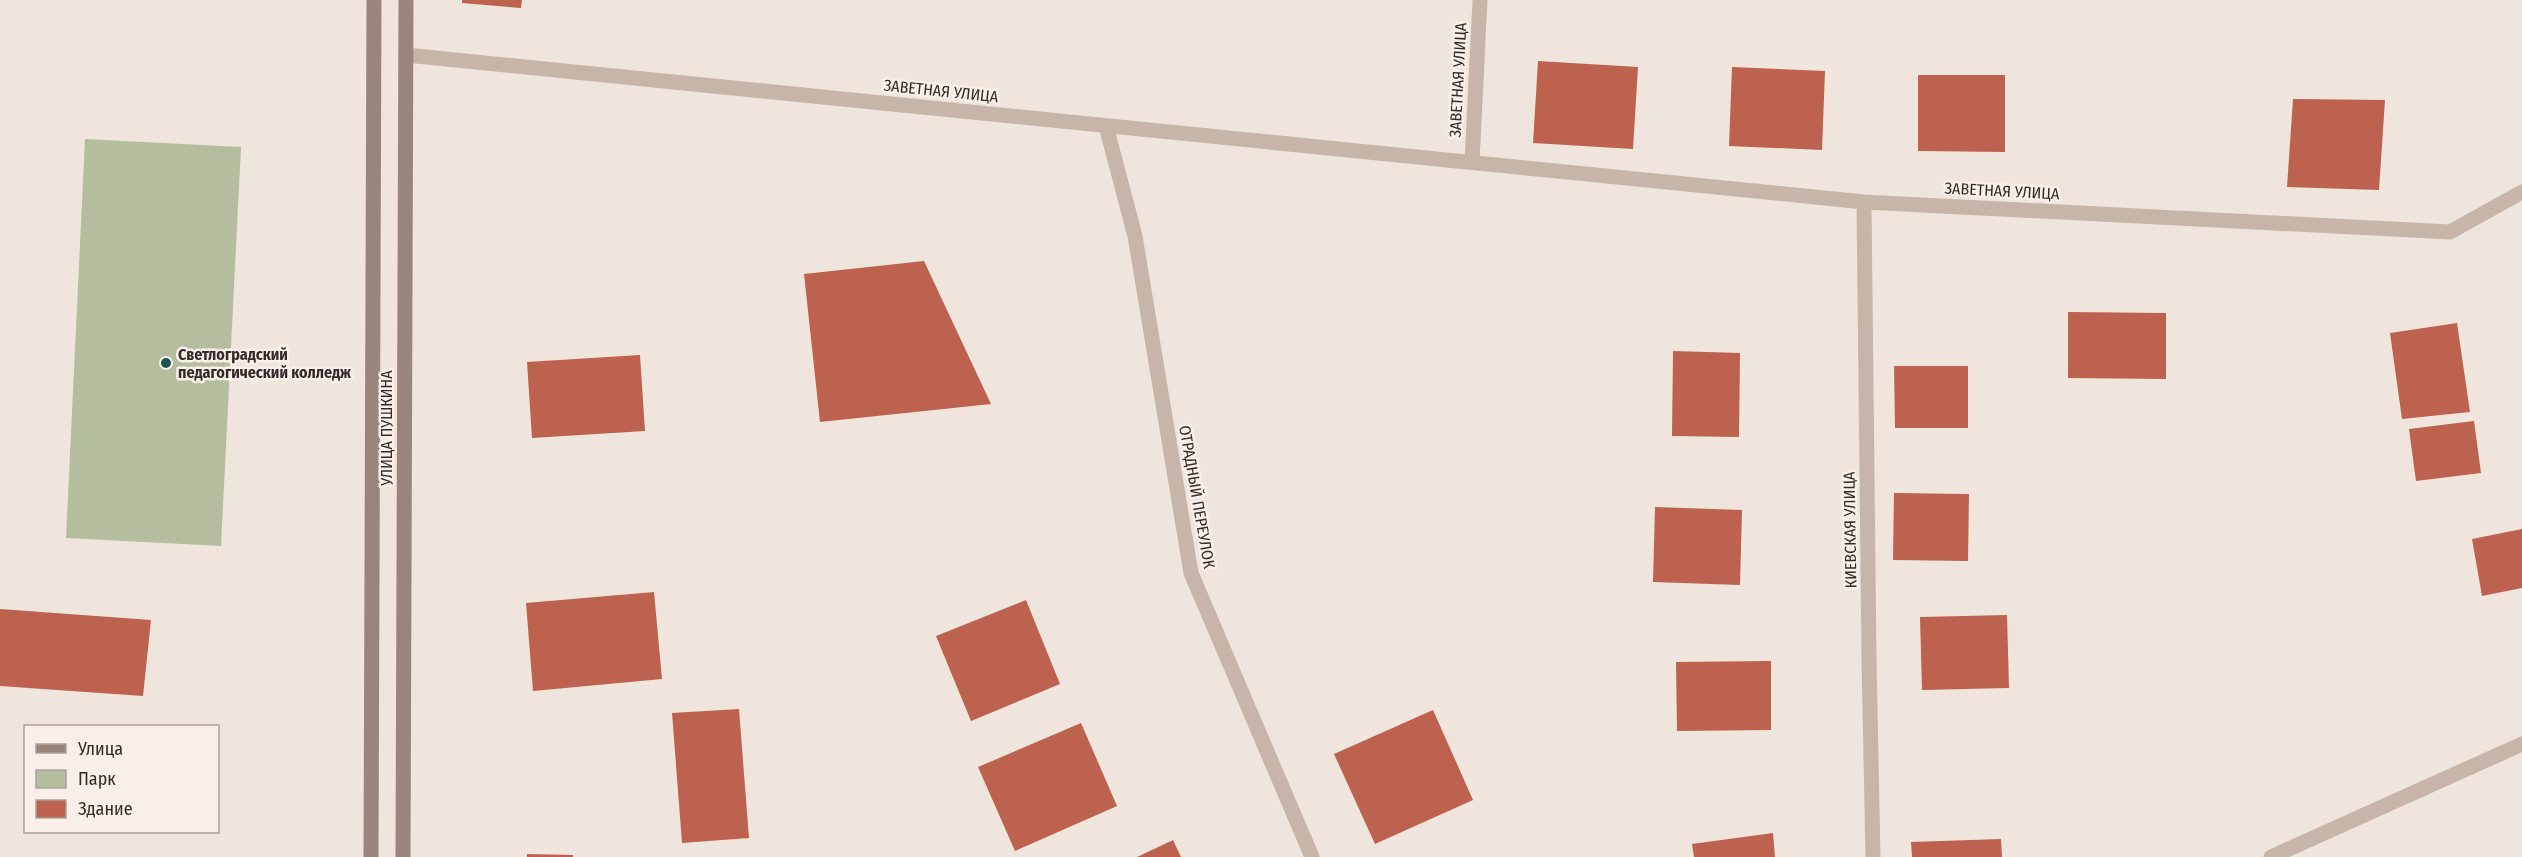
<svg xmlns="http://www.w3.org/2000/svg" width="2522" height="857" font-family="'Fira Sans Condensed',sans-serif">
	<rect width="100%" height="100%" fill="#f0e5dc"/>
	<path fill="#b4bd9d" d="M85,139L241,147L221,546L66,538Z"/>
	<path fill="#bc624e" d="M462,0H522L521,8L462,3Z
		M1538,61L1638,67L1633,149L1533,143Z
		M1732,67L1825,71L1822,150L1729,146Z
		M1918,75H2005V152L1918,151Z
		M2293,99L2385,100L2379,190L2287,187Z
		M924,261L991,404L820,422L804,274Z
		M2068,312L2166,313V379L2068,378Z
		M2457,323L2470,412L2402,419L2390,333Z
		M1673,351L1740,353L1739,437L1672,436Z
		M640,355L645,431L532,438L527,362Z
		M1894,366H1968V428H1895Z
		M2474,421L2481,473L2416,481L2409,429Z
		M1894,493L1969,494L1968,561L1893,560Z
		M1655,507L1742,510L1740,585L1653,582Z
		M2522,529V588L2482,596L2472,539Z
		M654,592L662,679L533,691L526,603Z
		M1026,600L1060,684L971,721L936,636Z
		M0,609L151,620L143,696L0,686Z
		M2007,615L2009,688L1922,690L1920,617Z
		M1771,661V730L1677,731L1676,662Z
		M739,709L749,838L682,843L672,713Z
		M1433,710L1473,800L1375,844L1334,754Z
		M1081,723L1117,806L1015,851L978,767Z
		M1773,833L1775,857H1694L1692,844Z
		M2001,839L2002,857H1912L1911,842Z
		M1173,840L1181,857H1137Z
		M527,854L573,855V857H527Z"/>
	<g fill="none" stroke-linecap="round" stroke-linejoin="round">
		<path stroke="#c7b5a9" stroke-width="15" d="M2271,857L2522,744"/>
		<path stroke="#c7b5a9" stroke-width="15" d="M406,55L1864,202L2450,232L2522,192
			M1106,126L1135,236L1191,573L1312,857
			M1472,162L1480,0
			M1864,202L1869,659L1873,857"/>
		<path stroke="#9a847b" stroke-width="15" d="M371,857L374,0
			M403,857L406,0"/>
	</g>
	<circle fill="#215252" stroke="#f8f0e8" stroke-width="2" cx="166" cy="363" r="6"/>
	<g text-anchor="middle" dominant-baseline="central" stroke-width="5" stroke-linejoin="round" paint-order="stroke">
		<g font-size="16" fill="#342b28" stroke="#f8f0e8">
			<text transform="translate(1458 80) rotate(-87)">ЗАВЕТНАЯ УЛИЦА</text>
			<text transform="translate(941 91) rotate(6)">ЗАВЕТНАЯ УЛИЦА</text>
			<text transform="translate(2002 191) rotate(3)">ЗАВЕТНАЯ УЛИЦА</text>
			<text transform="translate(386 428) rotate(-90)">УЛИЦА ПУШКИНА</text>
			<text transform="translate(1197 497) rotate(80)">ОТРАДНЫЙ ПЕРЕУЛОК</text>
			<text transform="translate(1850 530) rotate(-91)">КИЕВСКАЯ УЛИЦА</text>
		</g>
		<g font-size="16" font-weight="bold" fill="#342b28" stroke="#f8f0e8" text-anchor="start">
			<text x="178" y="354">Светлоградский<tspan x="178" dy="18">педагогический колледж</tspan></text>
		</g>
	</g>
	<rect x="24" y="725" width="195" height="108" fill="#f8f0e8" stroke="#aaa19b" stroke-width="1.5"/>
	<rect x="36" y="744" width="30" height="9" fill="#9a847b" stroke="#aaa19b" stroke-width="1.5"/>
	<text x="78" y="755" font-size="18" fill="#342b28">Улица</text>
	<rect x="36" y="770" width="30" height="18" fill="#b4bd9d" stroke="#aaa19b" stroke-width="1.5"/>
	<text x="78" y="785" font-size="18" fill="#342b28">Парк</text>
	<rect x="36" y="800" width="30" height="18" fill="#bc624e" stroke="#aaa19b" stroke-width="1.5"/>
	<text x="78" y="815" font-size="18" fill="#342b28">Здание</text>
</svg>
